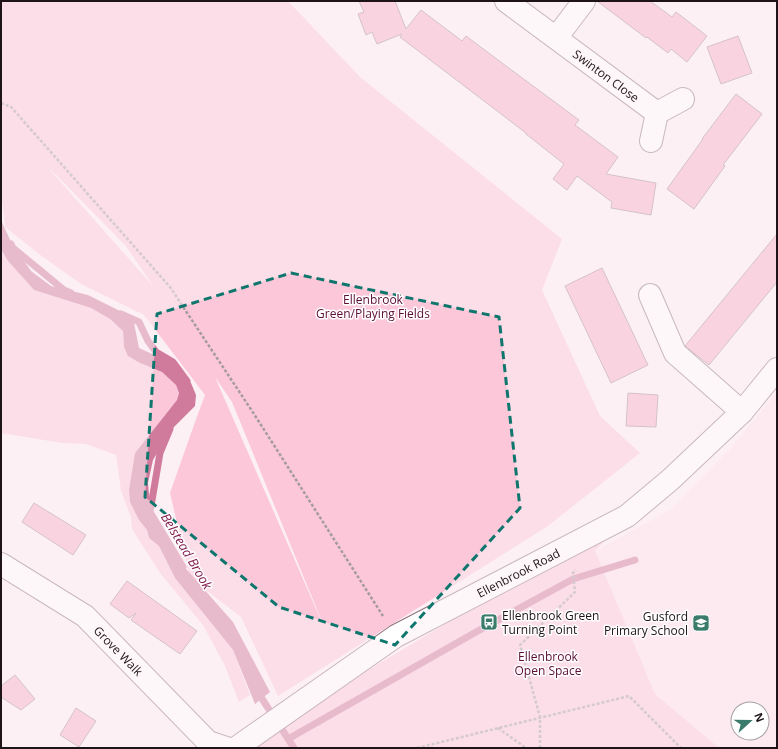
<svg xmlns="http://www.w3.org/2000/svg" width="778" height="749" font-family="'Open Sans',sans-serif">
	<rect width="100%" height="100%" fill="#fcf0f4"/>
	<path fill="#ffe1eb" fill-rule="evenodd" d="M777,392V748H719L655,694L595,551L670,510L732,447ZM738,709H762V733H738Z"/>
	<path fill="#fcc7d9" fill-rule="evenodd" d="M1,1H288L360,77L562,239L542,290L600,416L640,453L548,526L278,696L241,617L190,578L170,493L195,422L205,395L144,315L81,284L39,254L5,227L1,189ZM50,169L126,246L153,286L50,170ZM215,377L232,402L327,634Z
		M1,249L8,261L34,290L91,308L110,319L123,331L124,347L140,363L162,372L176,385L179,393L177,400L135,453L139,520L147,530L149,538L159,546L175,578L233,650L250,695L239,702L225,666L203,625L160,573L132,529L131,517L121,491L116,455L86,444L62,443L1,433Z
		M627,516L595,551L655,694L719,748H237Z"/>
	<path fill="#d17b9c" d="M1,220L12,244L31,271L51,286L88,295L128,315L134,323L139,348L170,362L191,383L196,395L195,406L169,432L153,460L148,483L150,505L155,521L172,553L233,622L270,692L255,704L233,650L175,578L159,546L149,538L147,530L139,520L130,502L129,490L135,453L177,400L179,393L176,385L162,372L140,363L128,356L124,347L123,331L110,319L91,308L34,290L8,261L1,249Z"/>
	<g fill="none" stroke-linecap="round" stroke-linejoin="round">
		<path stroke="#d17b9c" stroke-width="7" d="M11,244L13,248L64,290L71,293
			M121,314L139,322L148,341L156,352L173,362L187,381
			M170,429L160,453L150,512L183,567
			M257,691L294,748
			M288,739L476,632L573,579L635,560"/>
	</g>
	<path fill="#f9b0cb" stroke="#a48a93" d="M359,1H395L406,29L421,10L462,41L466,36L506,66L579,120L575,125L618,157L606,174L656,183L651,215L611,208L612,202L577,176L567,190L553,179L564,164L526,134V133L400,37L402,34L377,44L372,32L366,35L358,14L364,12Z
		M597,1H650L672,17L676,12L707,36L687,62L671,49L668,53L647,37L646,38Z
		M738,36L752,73L721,84L707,47Z
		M736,94L762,114L723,165L725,166L694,209L667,189L703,139H702Z
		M777,234V282L709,365L685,346Z
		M602,268L648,365L611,383L565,286Z
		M628,393L658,395L656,427L626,426Z
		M34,503L86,535L73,555L22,522Z
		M127,581L197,631L180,654L131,620L136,613L129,618L110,604Z
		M15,675L35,699L21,710L1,697V686Z
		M76,708L96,721L79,747L60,735Z"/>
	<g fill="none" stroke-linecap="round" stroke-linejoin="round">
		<g stroke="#8e747d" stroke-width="24">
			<g id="minor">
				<path id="s1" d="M506,1L657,113"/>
				<path d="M556,38L584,1"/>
				<path d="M651,141L657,113L683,99"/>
				<path d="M650,295L675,353L742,412"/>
				<path id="s2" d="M1,564L85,616L208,742L226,748"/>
			</g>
		</g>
		<g stroke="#8e747d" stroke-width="24">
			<g id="tertiary">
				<path id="s3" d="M236,748L396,636L627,516L670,480L742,412L777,369"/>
			</g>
		</g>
		<path stroke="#a69b9f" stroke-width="2.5" stroke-dasharray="3 2" stroke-linecap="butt" d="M1,103L11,107L170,287L254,414L383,616
			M498,728L526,748
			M417,748L629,696L681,748
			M540,748V717L520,645L575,592L573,573L576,570"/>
		<use href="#minor" stroke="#fff" stroke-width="22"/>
		<use href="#tertiary" stroke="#fff" stroke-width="22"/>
	</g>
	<path d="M0 0H778V749H0ZM291,273L499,317L520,508L395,645L279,607L145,497L157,314Z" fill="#fcf0f4" fill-opacity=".55" fill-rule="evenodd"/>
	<path fill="none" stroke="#0f766e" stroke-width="3" stroke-dasharray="8 5" stroke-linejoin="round" d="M291,273L499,317L520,508L395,645L279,607L145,497L157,314Z"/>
	<defs>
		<g id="bus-square" transform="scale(0.9)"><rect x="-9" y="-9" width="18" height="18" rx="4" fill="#3a7b6b" stroke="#fff"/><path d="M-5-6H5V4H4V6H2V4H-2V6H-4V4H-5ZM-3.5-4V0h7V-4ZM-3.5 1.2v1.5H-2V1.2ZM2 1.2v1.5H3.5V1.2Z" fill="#fff"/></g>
		<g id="school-square" transform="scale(0.9)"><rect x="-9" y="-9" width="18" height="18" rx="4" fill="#3a7b6b" stroke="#fff"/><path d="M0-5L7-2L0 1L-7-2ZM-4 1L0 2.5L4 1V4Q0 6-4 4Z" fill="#fff"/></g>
	</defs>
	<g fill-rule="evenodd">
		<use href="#bus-square" x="489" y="622"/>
		<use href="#school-square" x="701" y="623"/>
	</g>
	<g text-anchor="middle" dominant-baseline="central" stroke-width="3" stroke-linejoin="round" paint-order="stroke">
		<g font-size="12" fill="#1e1417" stroke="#fff">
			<text stroke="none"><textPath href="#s1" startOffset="125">Swinton Close</textPath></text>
			<text stroke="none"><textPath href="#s3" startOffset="333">Ellenbrook Road</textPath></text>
			<text stroke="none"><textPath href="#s2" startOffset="147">Grove Walk</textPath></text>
		</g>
		<g font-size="12" fill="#5b0d35" stroke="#fff">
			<text x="373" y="299">Ellenbrook<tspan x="373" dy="14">Green/Playing Fields</tspan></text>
			<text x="548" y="656">Ellenbrook<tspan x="548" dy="14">Open Space</tspan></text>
		</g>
		<g font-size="12" fill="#1e1417" stroke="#fff" text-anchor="start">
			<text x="502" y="615">Ellenbrook Green<tspan x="502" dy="14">Turning Point</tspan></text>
			<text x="688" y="616" text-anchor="end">Gusford<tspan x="688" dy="14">Primary School</tspan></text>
		</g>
		<g font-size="13" font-style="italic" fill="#821b4e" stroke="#fff">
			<text transform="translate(187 551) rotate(59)">Belstead Brook</text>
		</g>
	</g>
	<rect width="778" height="749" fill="none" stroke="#1e1417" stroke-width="4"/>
	<g transform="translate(750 721) rotate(69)"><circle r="19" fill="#ffffff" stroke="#a5a1a2"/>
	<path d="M0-3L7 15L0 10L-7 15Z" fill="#3a7b6b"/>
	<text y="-6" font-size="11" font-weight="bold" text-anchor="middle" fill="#1e1417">N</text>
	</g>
</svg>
